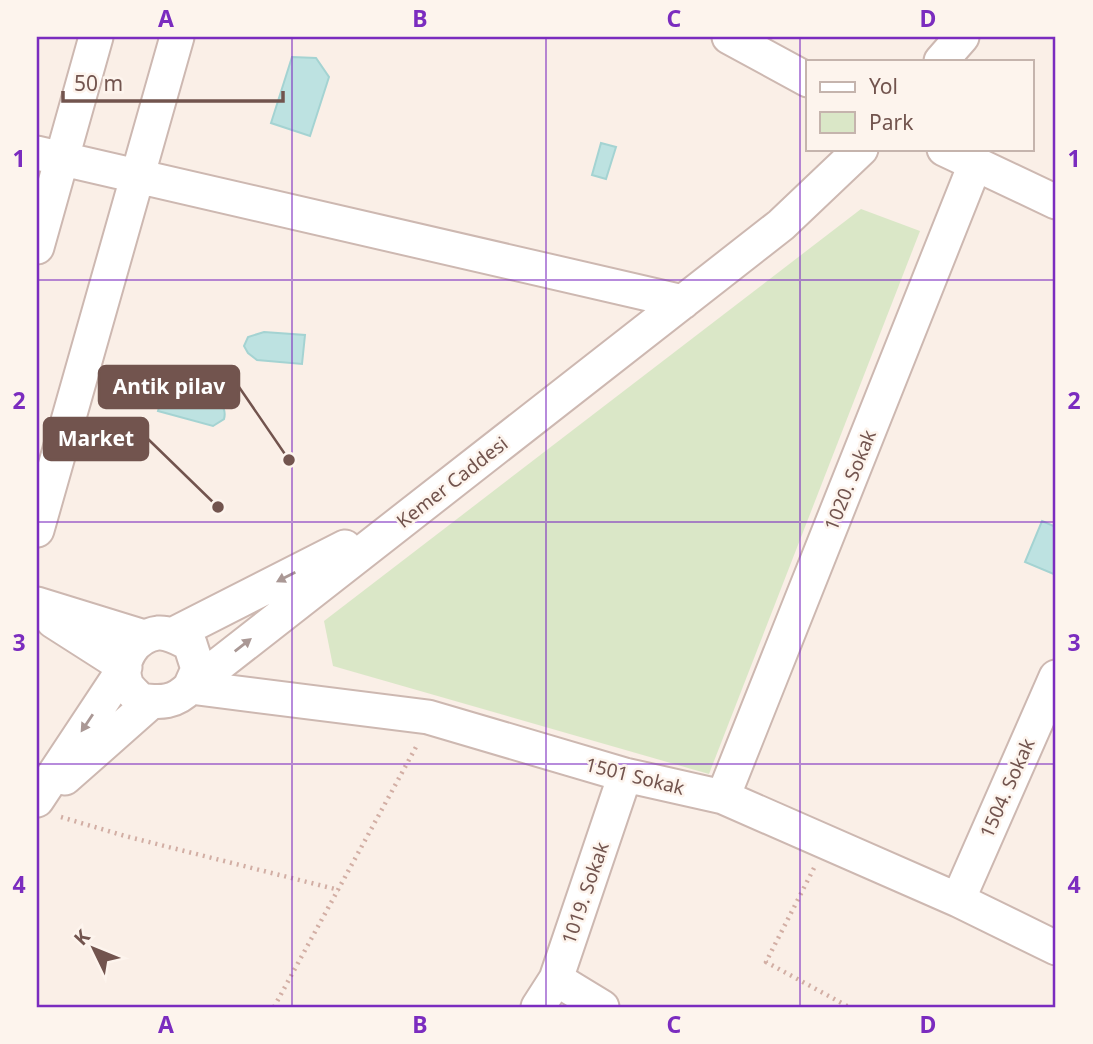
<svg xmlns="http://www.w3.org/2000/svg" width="1093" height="1044" font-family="'Noto Sans',sans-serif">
	<rect width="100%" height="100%" fill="#faefe7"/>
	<path fill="#dae7c7" d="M861,209L920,231L709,774L333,666L324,621Z"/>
	<path fill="#bde2e1" stroke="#a4d3d2" stroke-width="2" d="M292,57L316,58L329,77L310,136L271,123Z
		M601,143L616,147L606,179L592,175Z
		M264,332L305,335L302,364L257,360L248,353L244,346L248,337Z
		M166,384C183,388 231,394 224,419L213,426L158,411Z
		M1042,521L1056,527V575L1025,562Z"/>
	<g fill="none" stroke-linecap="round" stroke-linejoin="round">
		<g stroke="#cdb8b1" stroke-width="37">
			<path id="minor" d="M729,37L808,80
				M941,61L962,37
				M944,149L1056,202
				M37,153L683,302
				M37,247L96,37
				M37,530L177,37
				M37,604L144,637
				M53,621L125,667
				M172,635L345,547
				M190,687L198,669L190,644C180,639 169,632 158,633C135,636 118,660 126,683C128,689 136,695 140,700C161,703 175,703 190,687L781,225L861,149
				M190,687L428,717L625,775L723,797L958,900L1056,948
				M65,778L151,702
				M723,797L976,162
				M37,800L125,667
				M958,900L1056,677
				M556,979L602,1007
				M538,1007L556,979L625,775"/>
		</g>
		<path stroke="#d2aea4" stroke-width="4.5" stroke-dasharray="2 5" stroke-linecap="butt" d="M61,817L125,836L339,890
			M814,868L766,962L849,1007
			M274,1007L416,747"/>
		<use href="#minor" stroke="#fff" stroke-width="33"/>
	</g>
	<defs><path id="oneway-solid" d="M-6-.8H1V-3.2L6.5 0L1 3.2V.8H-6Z" transform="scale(1.75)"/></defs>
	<g fill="#aa9895">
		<use href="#oneway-solid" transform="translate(286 577) rotate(153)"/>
		<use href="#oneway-solid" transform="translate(243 645) rotate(-38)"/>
		<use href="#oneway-solid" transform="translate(87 723) rotate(124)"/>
	</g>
	<path fill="none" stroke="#7b2cbf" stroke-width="2" stroke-opacity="0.55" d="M292,37V1007M546,37V1007M800,37V1007M37,280H1056M37,522H1056M37,764H1056"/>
	<g text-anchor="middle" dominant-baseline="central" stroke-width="5" stroke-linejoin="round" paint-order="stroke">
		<g font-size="19" fill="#72544e" stroke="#fdf4ed">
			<text transform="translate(850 480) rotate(-68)">1020. Sokak</text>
			<text transform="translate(452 482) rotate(-38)">Kemer Caddesi</text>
			<text transform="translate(635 776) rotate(14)">1501 Sokak</text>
			<text transform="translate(1007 788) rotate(-66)">1504. Sokak</text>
			<text transform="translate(585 893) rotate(-71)">1019. Sokak</text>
		</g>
	</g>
	<path fill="none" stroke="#72544e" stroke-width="2.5" d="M289 460L239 387M218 507L148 439"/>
	<g fill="#72544e" stroke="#fdf4ed" stroke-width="2.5">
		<circle cx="289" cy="460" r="7"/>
		<circle cx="218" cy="507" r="7"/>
	</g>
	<g fill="#72544e" stroke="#72544e" stroke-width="2.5">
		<rect x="99" y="366" width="140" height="42" rx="7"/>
		<rect x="44" y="418" width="104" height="42" rx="7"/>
	</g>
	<g font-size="21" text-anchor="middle" font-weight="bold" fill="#fff">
		<text x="169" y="394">Antik pilav</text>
		<text x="96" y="446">Market</text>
	</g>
	<rect width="1093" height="1044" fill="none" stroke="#fdf4ed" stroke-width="77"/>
	<rect x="806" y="60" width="228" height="91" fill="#fdf4ed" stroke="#c5b4ad" stroke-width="2"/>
	<rect x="820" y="82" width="35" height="10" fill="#ffffff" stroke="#c5b4ad" stroke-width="2"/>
	<text x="869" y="94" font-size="21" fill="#72544e">Yol</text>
	<rect x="820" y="112" width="35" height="21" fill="#dae7c7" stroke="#c5b4ad" stroke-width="2"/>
	<text x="869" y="130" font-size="21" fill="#72544e">Park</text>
	<g transform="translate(94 949) rotate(313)" stroke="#fdf4ed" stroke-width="5" paint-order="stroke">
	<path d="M0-5L12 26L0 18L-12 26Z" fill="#72544e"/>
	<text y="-10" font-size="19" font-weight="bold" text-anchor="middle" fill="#72544e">K</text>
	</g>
	<path d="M63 91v10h220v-10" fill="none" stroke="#72544e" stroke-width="3.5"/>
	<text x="74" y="91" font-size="21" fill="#72544e" stroke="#fdf4ed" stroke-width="5" paint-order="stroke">50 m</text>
	<rect x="38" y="38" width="1016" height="968" fill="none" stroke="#7b2cbf" stroke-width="2.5"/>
	<g font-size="23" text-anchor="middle" font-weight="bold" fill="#7b2cbf">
		<text x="166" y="27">A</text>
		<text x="420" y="27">B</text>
		<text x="674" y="27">C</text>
		<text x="928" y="27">D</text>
		<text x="19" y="167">1</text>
		<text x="1074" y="167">1</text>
		<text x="19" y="409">2</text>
		<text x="1074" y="409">2</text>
		<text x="19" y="651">3</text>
		<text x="1074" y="651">3</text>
		<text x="19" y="893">4</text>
		<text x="1074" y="893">4</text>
		<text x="166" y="1033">A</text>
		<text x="420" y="1033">B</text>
		<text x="674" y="1033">C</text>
		<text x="928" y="1033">D</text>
	</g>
</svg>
